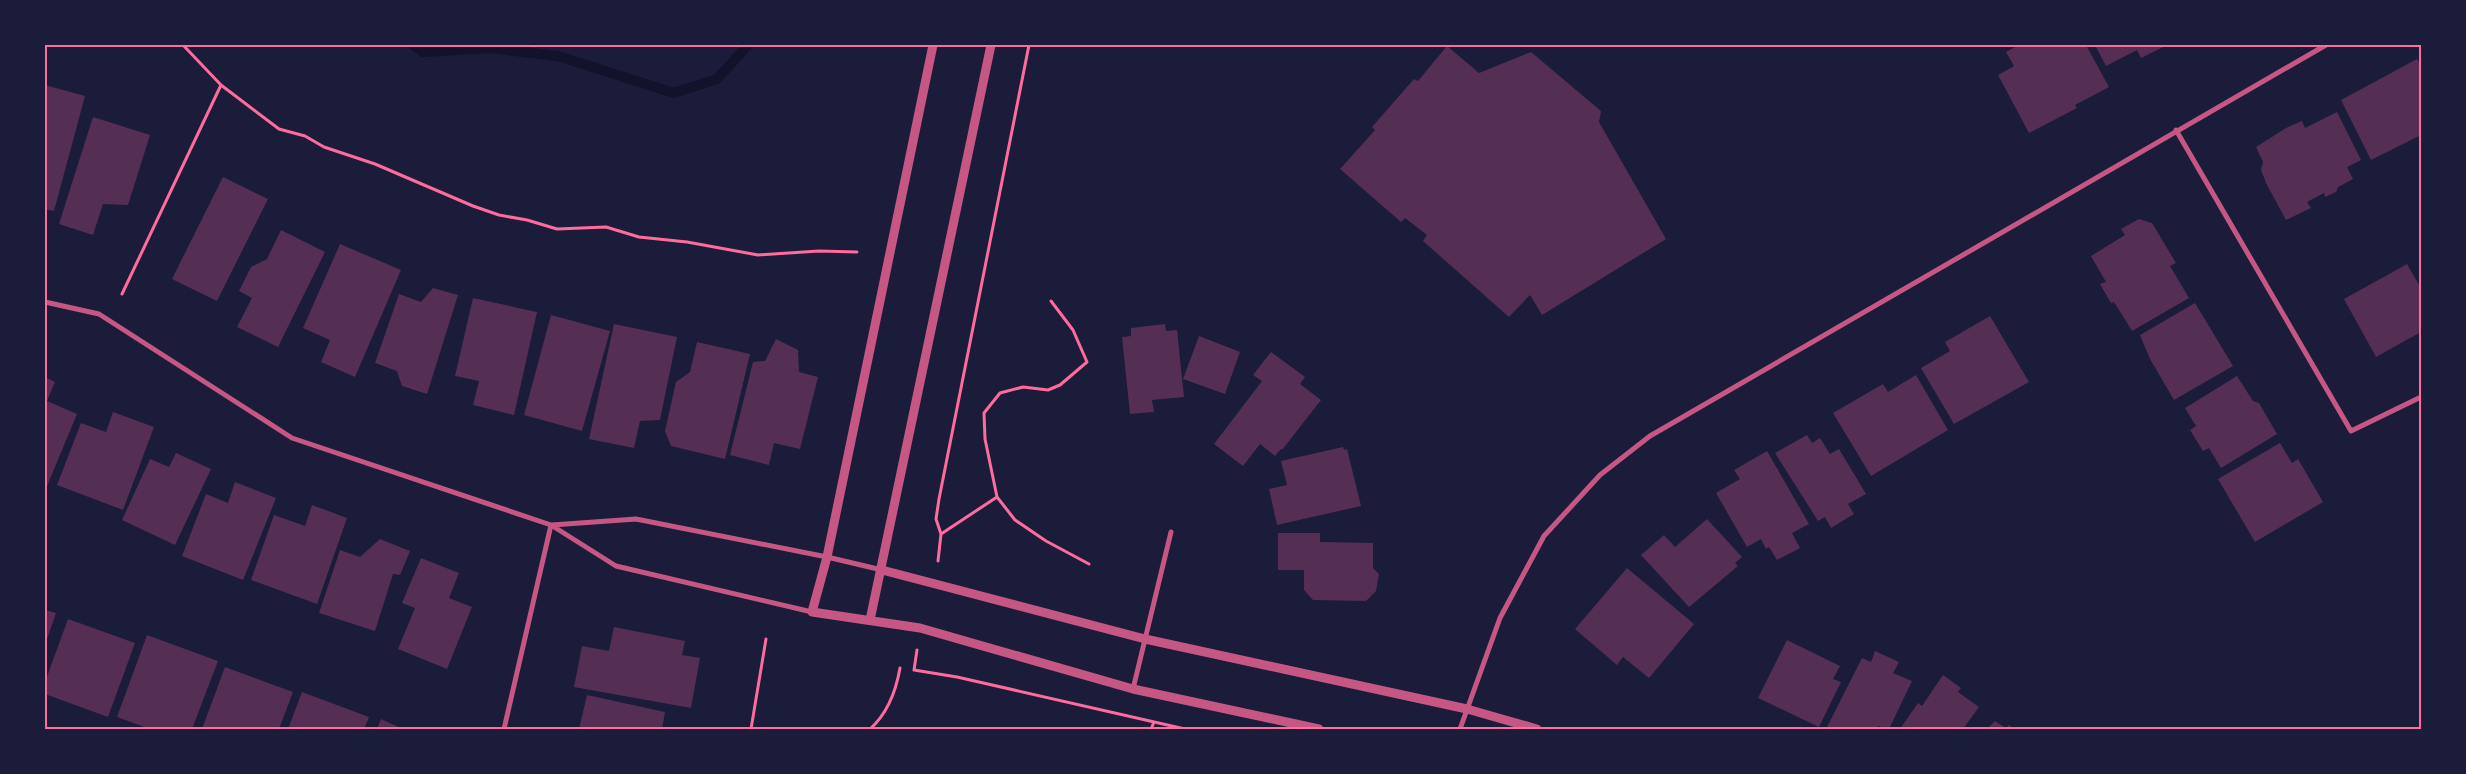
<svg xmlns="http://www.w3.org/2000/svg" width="2466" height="774" font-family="Rubik,sans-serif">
	<rect width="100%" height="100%" fill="#1b1b3a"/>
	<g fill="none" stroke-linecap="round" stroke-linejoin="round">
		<path stroke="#12122b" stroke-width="10" d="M413,45L423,52L490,48L558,56L674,93L717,79L748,45"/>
	</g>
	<path fill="#542f53" d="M2019,45H2086L2109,87L2075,105L2077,108L2029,133L1998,75L2014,66L2006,52Z
		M2095,45H2167L2141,58L2137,50L2106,66Z
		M1447,46L1479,73L1531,52L1601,111L1599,122L1666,239L1542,315L1530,295L1509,317L1423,241L1427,235L1405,218L1401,222L1340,169L1375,130L1372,127L1414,79L1418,81Z
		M2417,59L2421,66V135L2371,160L2341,100Z
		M45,85L85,96L54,211L45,209Z
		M2337,112L2361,160L2347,167L2353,179L2338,187L2336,192L2325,197L2324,193L2307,202L2311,208L2286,220L2267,185L2261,170L2263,162L2256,147L2286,128L2302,121L2305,128Z
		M93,117L150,135L128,205L103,204L93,235L59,224Z
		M223,177L268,199L217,301L172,279Z
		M2139,219L2152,223L2176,263L2170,266L2189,298L2132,331L2114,302L2111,303L2100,284L2106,282L2091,256L2125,235L2121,229Z
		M281,230L325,252L278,347L237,327L252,298L239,291L251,267L267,259Z
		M340,244L401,270L355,377L321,362L330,340L303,328Z
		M2407,264L2419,285L2421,284V332L2376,357L2344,299Z
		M433,288L458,295L427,394L402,386L397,371L375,363L399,294L421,302Z
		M473,298L537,312L514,415L473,405L479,381L455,376Z
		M2195,303L2233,366L2174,400L2150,359L2140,335Z
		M551,315L610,331L582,431L524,415Z
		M1990,316L2029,382L1954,424L1921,368L1950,351L1945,342Z
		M614,324L677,337L660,420L640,421L634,448L589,439Z
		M1165,324L1166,331L1177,330L1184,397L1152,400L1154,412L1130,414L1122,337L1131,336V328Z
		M1199,336L1240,352L1225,394L1183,379Z
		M776,339L798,350L799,372L818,377L800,449L774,443L769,465L730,455L753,362L765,361Z
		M697,342L750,354L725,459L671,446L665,431L676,382L690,372Z
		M1271,352L1305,377L1300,384L1321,400L1282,450L1281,449L1275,456L1260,444L1243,466L1214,444L1262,381L1253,375Z
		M1916,375L1948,430L1871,476L1833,413L1883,384L1888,392Z
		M2237,376L2253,401L2259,403L2277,434L2221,468L2209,448L2203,451L2190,430L2196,426L2185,408Z
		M45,377L55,382L47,401L77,414L45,491Z
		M113,412L154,427L123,510L57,485L81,423L106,432Z
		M1807,435L1812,443L1820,438L1830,454L1839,449L1866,494L1848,504L1854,514L1831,528L1825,517L1818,521L1775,453Z
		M2280,443L2292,463L2298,459L2323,502L2255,542L2218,479Z
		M1343,447L1344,450L1347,449L1361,506L1277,525L1269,489L1287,485L1281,461Z
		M1767,451L1809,524L1792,533L1800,548L1777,560L1769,547L1766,549L1761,539L1747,547L1716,493L1740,479L1734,470Z
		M176,453L211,469L175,545L122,520L150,459L169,467Z
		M235,482L276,498L243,580L182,556L206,494L228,503Z
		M312,505L347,518L317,604L251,580L274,515L305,526Z
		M1707,519L1742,557L1735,563L1738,566L1689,607L1641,555L1664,535L1675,547Z
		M1278,533H1320V542L1373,543V568L1379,574L1376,591L1366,601L1313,600L1304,590V570H1278Z
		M380,539L410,551L400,575L393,574L375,631L319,613L340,550L360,557Z
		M421,558L459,573L449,598L472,607L447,669L398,649L415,608L402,603Z
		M1627,568L1694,624L1649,678L1623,657L1617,665L1575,629Z
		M45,610L56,613L45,645Z
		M68,619L135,643L108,717L45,694V682Z
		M614,627L685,641L682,655L700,658L691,708L574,687L582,646L609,651Z
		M147,635L218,661L192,729H150L117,717Z
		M1787,640L1840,666L1833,679L1841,682L1819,727L1758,698Z
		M1875,651L1899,662L1893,673L1912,681L1889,729L1878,726L1877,729H1826L1862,658L1871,662Z
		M225,667L293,692L279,729H202Z
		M1943,675L1961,688L1958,692L1979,707L1963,729H1900L1918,703L1922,706Z
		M302,692L369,717L364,729H288Z
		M587,695L665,712L662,729H579Z
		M381,719L403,729H377Z
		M1995,721L2006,728L2009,725L2014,729H1987Z"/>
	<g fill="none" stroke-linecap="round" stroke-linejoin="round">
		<path stroke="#ff6b9d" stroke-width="3" d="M183,45L221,85L279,129L305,136L324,147L375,164L473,206L499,215L527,220L557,229L606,227L639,237L687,242L758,255L819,251L857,252
			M122,294L221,85
			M997,497L1015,520L1046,541L1089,564
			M941,534L997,497L985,439L984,413L1000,393L1023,387L1048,390L1060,385L1087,362L1073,330L1051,301
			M938,561L941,534L936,519L939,499L1029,45
			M917,650L914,670L957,677L1185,729
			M751,729L766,639
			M870,729C888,713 896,691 900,668
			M1151,729L1154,722"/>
		<path stroke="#c65784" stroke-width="5" d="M2176,130L2351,431L2421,397
			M45,302L99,314L292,438L551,525L616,566L812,612
			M552,525L636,519L827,557L882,570
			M1133,689L1171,532
			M504,729L551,525
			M1460,729L1500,618L1544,536L1600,475L1650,436L2326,45"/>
		<path stroke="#c65784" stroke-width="9" d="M933,45L827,557L812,612L920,628L1133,689L1319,729
			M882,570L1145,639L1467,709L1537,729
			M870,620L991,45"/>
	</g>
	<rect width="2466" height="774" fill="none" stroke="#1b1b3a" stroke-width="92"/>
	<rect x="46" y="46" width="2374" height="682" fill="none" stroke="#ff6b9d" stroke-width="2"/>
</svg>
